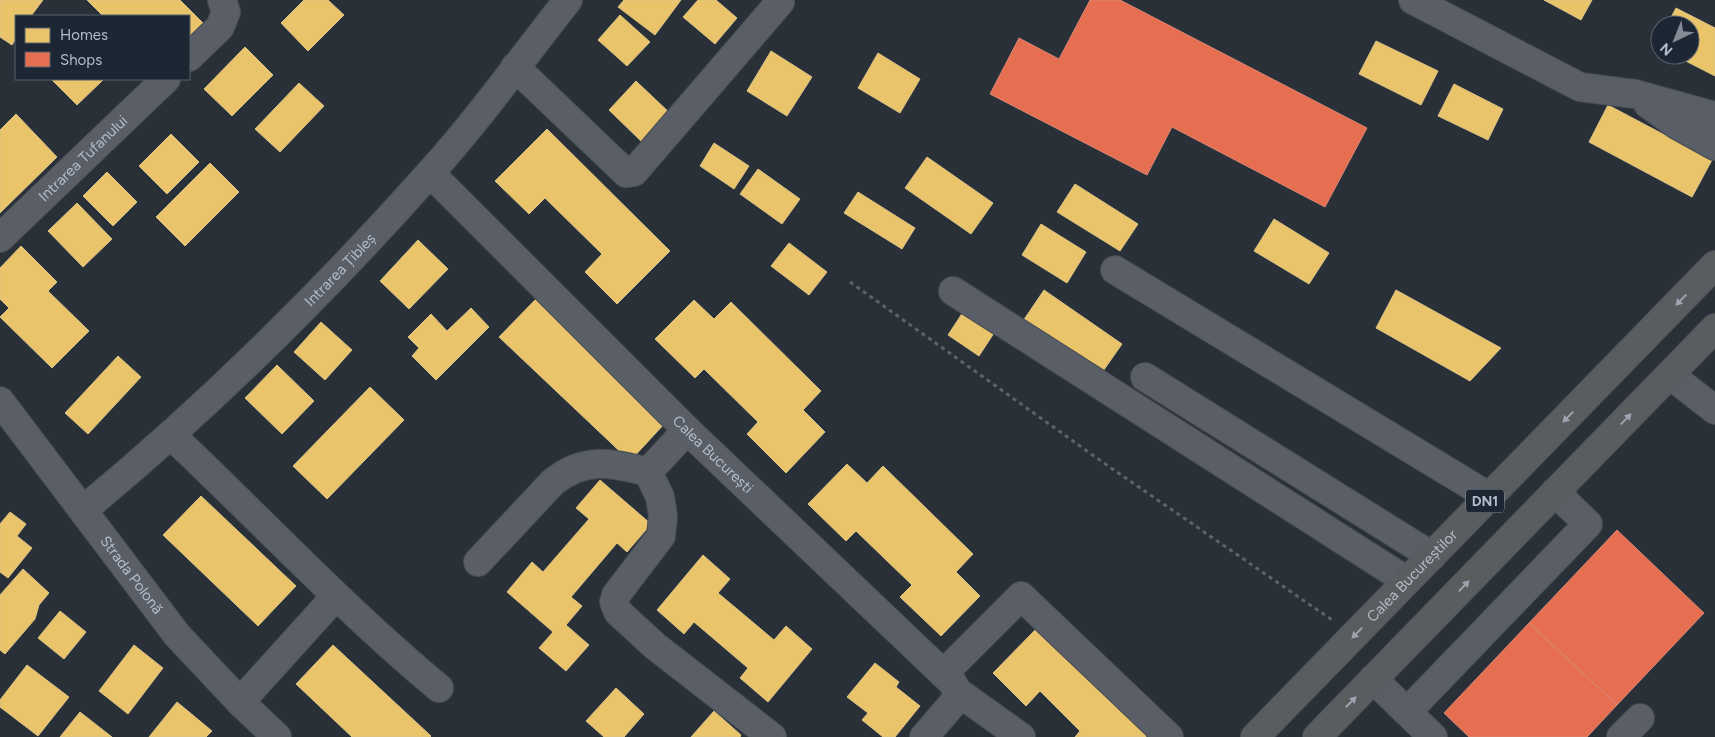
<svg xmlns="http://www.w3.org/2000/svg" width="1715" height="737" font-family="Figtree,sans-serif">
	<rect width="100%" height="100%" fill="#2a3038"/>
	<path fill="#e9c46a" stroke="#d9c286" d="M0,0H43L31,16H16V38L12,45L0,37Z
		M87,0H180L204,24L189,38V16H103Z
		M304,0H328L344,15L308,51L281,23Z
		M624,0H681L655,35L618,7Z
		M698,0H716L737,18L715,44L683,17Z
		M1544,0H1592L1581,20Z
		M1676,8L1715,28V76L1674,55H1690V25H1667Z
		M620,15L650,42L627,66L598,40Z
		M1376,41L1438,71L1421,105L1359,74Z
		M245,47L273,75L232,116L204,89Z
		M771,51L812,77L787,116L747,91Z
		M878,53L920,79L900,113L858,88Z
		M51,79H104L77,105Z
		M636,81L673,116L645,145L609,110Z
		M299,83L324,106L280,152L255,129Z
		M1454,84L1503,109L1488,140L1438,116Z
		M1608,105L1712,160L1692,197L1589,142Z
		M16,114L57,157L0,213V130Z
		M547,129L670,251L617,304L585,272L602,254L545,198L529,214L495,181Z
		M171,134L199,162L167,194L139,166Z
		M714,143L749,166L734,189L700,166Z
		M927,157L993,203L971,234L905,188Z
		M210,163L239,192L185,246L156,217Z
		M758,169L800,199L782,224L740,194Z
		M107,172L137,202L113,226L83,196Z
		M1075,184L1138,224L1120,251L1057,212Z
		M858,192L915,228L902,249L844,213Z
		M77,203L112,239L83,267L48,231Z
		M1274,219L1329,253L1309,284L1254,251Z
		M1041,224L1086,252L1067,283L1022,255Z
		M418,240L448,269L409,309L380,281Z
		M789,243L827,272L809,295L771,266Z
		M21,246L57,282L48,291L89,331L52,368L0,317L9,308L0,299V268Z
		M1044,290L1122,344L1101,374L1023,321Z
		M1396,290L1501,348L1470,381L1376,328Z
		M537,298L667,421L630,461L499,337Z
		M694,300L714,319L731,302L821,391L803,410L825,432L786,473L747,434L758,422L704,369L695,378L655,339Z
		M471,308L489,327L436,380L412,356L419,348L408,337L431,314L447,331Z
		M965,309L996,330L979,356L948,335Z
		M321,322L352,350L325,380L294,352Z
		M118,356L141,377L88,434L65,413Z
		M277,365L314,401L282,434L245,398Z
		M370,387L404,420L327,499L293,466Z
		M847,464L867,483L883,466L973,554L956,572L980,596L941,636L900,597L912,585L856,531L846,541L808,504Z
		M600,480L651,524L627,552L617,543L571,597L582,606L566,625L589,645L566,671L539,648L553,632L507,592L532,562L543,572L589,519L576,508Z
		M201,496L296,586L258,626L163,535Z
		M10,512L26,524L17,536L32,548L8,578L0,572V524Z
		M703,555L730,579L718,593L774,640L786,626L812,649L768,702L740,678L748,668L694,622L684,634L657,610Z
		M23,569L49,593L39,605L35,619L5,654L0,650V595Z
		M60,611L86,632L64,659L38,638Z
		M1041,624L1145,723L1146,737H1075L1080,731L1040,691L1026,706L993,673Z
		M134,645L163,668L128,714L99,691Z
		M333,645L431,736L430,737H352L296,684Z
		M875,663L899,682L896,687L920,706L895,737H883L862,720L868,713L847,697Z
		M27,665L69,697L38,736L0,707V700Z
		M616,688L644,714L624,737H604L586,721Z
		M177,702L212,731L206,737H149Z
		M714,711L741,735L740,737H691Z
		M80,712L112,737H60Z"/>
	<path fill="#e76f51" stroke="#d88675" d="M1090,0H1120L1367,128L1325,207L1172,127L1147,175L990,94L1019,38L1059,59Z
		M1617,530L1704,613L1617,705L1529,623Z
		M1529,623L1617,705L1587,737H1469L1444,713Z"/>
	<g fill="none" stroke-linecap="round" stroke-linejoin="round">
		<g stroke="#484c53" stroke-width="30">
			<g id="minor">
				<path d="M1413,0L1580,87L1635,94L1715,116"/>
				<path d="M189,57L220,27L226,12L222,0"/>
				<path d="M515,67L626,173L634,172L780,2"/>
				<path d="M1648,104L1677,125L1715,146"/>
				<path id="s1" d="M430,173L687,430L952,682L958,692L954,702L924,737"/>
				<path id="s2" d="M0,238L166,79"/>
				<path d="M1115,270L1490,497"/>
				<path d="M953,291L1407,581"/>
				<path d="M1670,375L1715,410"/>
				<path d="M1145,377L1432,556"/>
				<path id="s3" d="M0,401L177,635L240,702L277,737"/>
				<path d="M172,436C261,520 345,610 439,688"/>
				<path d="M648,472L660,497L663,516L661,536L616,595L614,602L618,612L655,646L772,737"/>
				<path id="s4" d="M83,510C208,407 322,294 429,174C479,119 522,58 568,0"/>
				<path d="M478,562L553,482C585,456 611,463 648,472L687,430"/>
				<path d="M943,674L1021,596L1169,737"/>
				<path d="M1373,679L1433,737"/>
				<path d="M958,692L1021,737"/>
				<path d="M240,702L335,597"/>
				<path d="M1407,712L1588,524L1555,492"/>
				<path d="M1621,737L1640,718"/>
			</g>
		</g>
		<g stroke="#474c53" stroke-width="30">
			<g id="highway">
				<path id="s5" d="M1255,737L1715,265"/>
				<path d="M1317,737L1715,328"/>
			</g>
		</g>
		<path stroke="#5d636a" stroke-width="3" stroke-dasharray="4 4" stroke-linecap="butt" d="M850,282L1101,461L1332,620"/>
		<use href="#minor" stroke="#5a5e66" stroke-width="28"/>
		<use href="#highway" stroke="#5a5d60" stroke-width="28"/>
	</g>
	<defs><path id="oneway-solid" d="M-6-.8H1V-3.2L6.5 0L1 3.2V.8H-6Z" transform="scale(1.25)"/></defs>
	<g fill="#9ea4af">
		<use href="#oneway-solid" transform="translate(1681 300) rotate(134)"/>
		<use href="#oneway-solid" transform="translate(1568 417) rotate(134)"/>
		<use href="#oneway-solid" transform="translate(1626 419) rotate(-46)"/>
		<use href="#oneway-solid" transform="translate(1464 586) rotate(-46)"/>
		<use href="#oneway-solid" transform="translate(1357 633) rotate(134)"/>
		<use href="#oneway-solid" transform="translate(1351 702) rotate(-45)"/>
	</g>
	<g text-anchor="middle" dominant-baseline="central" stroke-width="5" stroke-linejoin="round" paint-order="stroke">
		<rect fill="#1d2633" stroke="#878f9c" stroke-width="1" x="1466" y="489.5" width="38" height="23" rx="4"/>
		<g font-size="14" font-weight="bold" fill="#b4bcc9">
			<text x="1485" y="501">DN1</text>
		</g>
		<g font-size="15" fill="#b4bcc9" stroke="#1d2633">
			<text stroke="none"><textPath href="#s2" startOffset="115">Intrarea Tufanului</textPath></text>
			<text stroke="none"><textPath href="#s4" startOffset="352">Intrarea Țibleș</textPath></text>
			<text stroke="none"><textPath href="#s1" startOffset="399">Calea București</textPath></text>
			<text stroke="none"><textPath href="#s3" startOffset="218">Strada Polonă</textPath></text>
			<text stroke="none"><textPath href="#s5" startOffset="225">Calea Bucureștilor</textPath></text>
		</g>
	</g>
	<rect x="15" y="15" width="175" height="65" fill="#1d2633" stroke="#59626f"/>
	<rect x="25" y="28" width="25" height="15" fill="#e9c46a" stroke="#59626f"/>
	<text x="60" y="40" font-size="15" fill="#b4bcc9">Homes</text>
	<rect x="25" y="52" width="25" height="15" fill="#e76f51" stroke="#59626f"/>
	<text x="60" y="65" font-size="15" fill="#b4bcc9">Shops</text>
	<g transform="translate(1675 40) rotate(223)"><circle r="24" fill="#1d2633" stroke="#59626f"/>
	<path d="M0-4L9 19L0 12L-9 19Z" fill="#848b96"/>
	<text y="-8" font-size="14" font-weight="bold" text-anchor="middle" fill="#b4bcc9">N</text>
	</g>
</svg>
